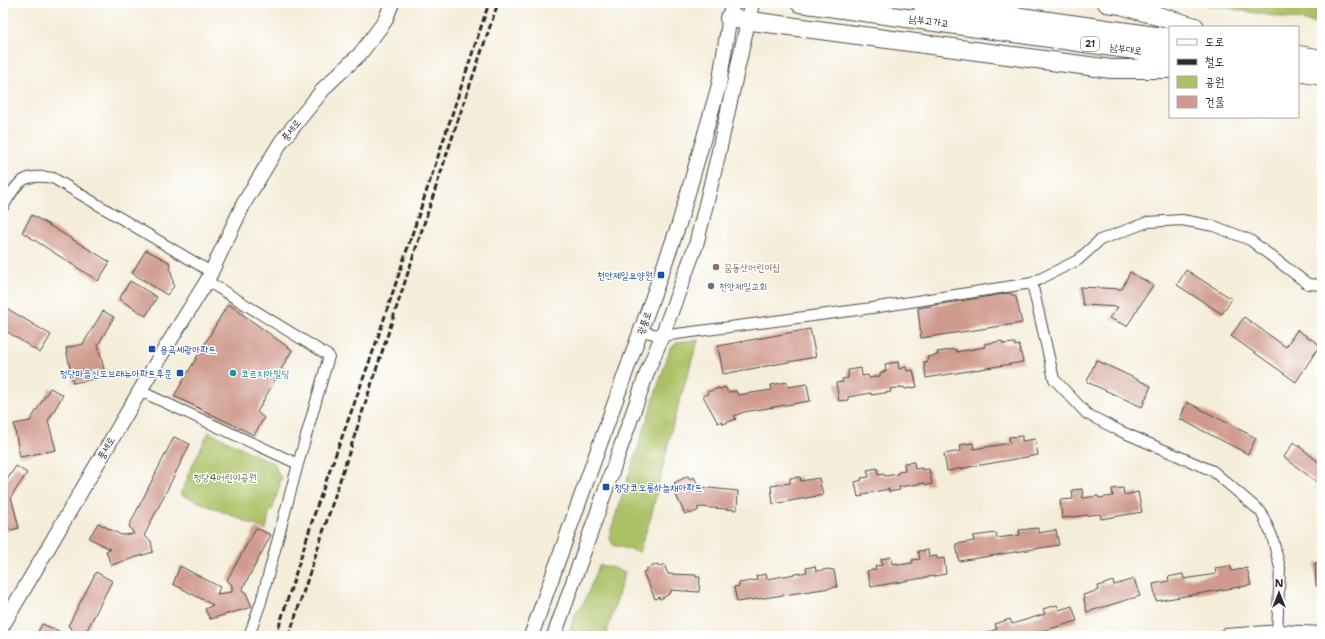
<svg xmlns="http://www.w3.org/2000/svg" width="1325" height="639" font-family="'Shantell Sans','Poor Story',sans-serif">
	<rect width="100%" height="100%" fill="#fff"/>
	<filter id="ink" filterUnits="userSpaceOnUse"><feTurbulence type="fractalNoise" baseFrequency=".025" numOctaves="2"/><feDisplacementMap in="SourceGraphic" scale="8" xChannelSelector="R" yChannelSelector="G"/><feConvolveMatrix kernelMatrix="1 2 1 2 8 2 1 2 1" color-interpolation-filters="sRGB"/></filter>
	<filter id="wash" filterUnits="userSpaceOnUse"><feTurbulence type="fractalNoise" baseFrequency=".012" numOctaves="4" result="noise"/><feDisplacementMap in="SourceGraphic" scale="16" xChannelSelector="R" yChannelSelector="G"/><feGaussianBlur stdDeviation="0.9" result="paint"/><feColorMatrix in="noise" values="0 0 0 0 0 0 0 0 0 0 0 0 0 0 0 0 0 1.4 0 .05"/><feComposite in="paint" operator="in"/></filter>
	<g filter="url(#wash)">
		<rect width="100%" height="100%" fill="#f4edd9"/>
		<path fill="#acc165" stroke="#6c7648" d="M1197,3H1322V24Z
			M698,340L674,420L651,517L639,552L613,545L609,536L670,349L678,342Z
			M209,432L275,464L277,472L282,479L279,480L280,484L272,511L270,510L266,530L180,494L188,478L187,476Z
			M599,566H607L625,572L606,636H568L575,614L584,602Z"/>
		<g id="blocks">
			<path fill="#d09b8e" d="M32,215L110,262L98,281L22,232Z
				M146,250L169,262L174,286L167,295L132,273Z
				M1186,270L1232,299L1222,314L1177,285Z
				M1130,272L1153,285L1127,326L1109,318L1118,307L1083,305L1080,287L1122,289Z
				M130,281L157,297L146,316L119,299Z
				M1009,293L1016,297L1022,323L921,338L918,308Z
				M228,304L292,350L257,412L264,418L254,435L174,396Z
				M3,306L51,335L40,353L3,329Z
				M103,311L114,317L98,345L106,377L73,383L66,348L83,344Z
				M1244,317L1286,347L1297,330L1320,345L1296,382L1231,336Z
				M810,329L816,357L723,374L718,346Z
				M1002,341L1003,344L1015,343V346L1019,345L1023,362L926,378L924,362L928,361L927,357L938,355L937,352L956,349V352L985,347L984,344Z
				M1096,360L1151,386L1142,407L1087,382Z
				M898,362L899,369L906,367L907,371L913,370L917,387L905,389L904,387L890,389L891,392L871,395V393L848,397V400L839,401L836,383L843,382L842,379L848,378V370L861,368L862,376L868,375L869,378L880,376V373L886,371L885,364Z
				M787,382L788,387L807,384L810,401L744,412L734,416L736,419L723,424L722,421L718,423L703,396L708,394L707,392L719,388L720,389L725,387L728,392L736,391L738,395L772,390L771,385Z
				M50,388L63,395L48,421L56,450L20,457L14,424L30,421Z
				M1187,402L1256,438L1248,454L1180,419Z
				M1022,436V441L1035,439L1038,455L947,471L944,454L961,451L960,445L973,443L974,449L1010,443L1009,437Z
				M174,437L190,444L144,536L151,541L153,552L111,565L106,551L110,549L89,538L98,523L121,535L134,534L129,526Z
				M1294,442L1322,465V486L1284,457Z
				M914,462L915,469L922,468V470L929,469L932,484L926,485L925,483L899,487L900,490L889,492V489L863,494V496L858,497L855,482L862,480L861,478L869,477L867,470L877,468L878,475L884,474L885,476L898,474V472L905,471L904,463Z
				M16,466L27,473L11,497L19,528L3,532V486Z
				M688,476L690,479L694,477L699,487L738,491L737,510L701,507L697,508L699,510L690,514L689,512L685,514L672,487L675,486L674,483Z
				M800,477L801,481L819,478L823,495L773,504L771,486L790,483V478Z
				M1123,488L1124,495L1138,492L1142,512L1101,519L1100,514L1062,518L1060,500L1073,499L1072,490L1082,489L1083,498L1098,496L1099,498L1113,496L1112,489Z
				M256,528L271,535L242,590L246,593L252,607L210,619L205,609L213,605L173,584L180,566L220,587L217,594L232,592V585L227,580Z
				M1038,528V533L1056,530L1059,545L959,561L956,544L974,541L973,536L996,533L997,538L1020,535L1019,530Z
				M928,550L929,557L937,556V559L944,558L946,574L871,587L867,571L876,569L875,566L882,565L881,559L891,557L892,564L898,563V565L913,563L912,560L920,559L918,551Z
				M1315,563H1322V586H1316Z
				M658,564L659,567L664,564L668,574L696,575V577H700L699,592L671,590V593L668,594V595L660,599L659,597L655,599L643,572L646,571V569Z
				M815,566L816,571L830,569V570H834L837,587L737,602L734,587L739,586V583L757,580L756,576L766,574L767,579L807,572L806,568Z
				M1230,566L1232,571L1247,568L1251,585L1156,601L1153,584L1169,581L1168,577L1183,574L1184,579L1216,574L1215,568Z
				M96,572L112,581L84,636H66L71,634V628L68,626Z
				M1134,579L1140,596L1087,612L1083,595L1099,590L1098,586L1113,581L1114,585Z
				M1057,605L1059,610L1072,606L1077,621L1026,636H981L980,635L997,629L995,624L1010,619L1012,624L1045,614L1043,609Z
				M42,624L59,631L57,636H36Z"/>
		</g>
	</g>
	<g filter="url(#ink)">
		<use href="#blocks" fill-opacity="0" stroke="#494845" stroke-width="1"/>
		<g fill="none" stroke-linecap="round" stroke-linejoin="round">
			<g stroke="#494845" stroke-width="12">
				<path id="street" d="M3,207C18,182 21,173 53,178L211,272
					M207,281L329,356L298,464
					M1032,283L1078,260L1100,240L1148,222L1182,220L1214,226L1250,240L1308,284L1322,285
					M641,331L662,336L872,308L1032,283L1054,379L1087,414L1120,431L1213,471L1261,512L1272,536L1280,568L1277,632
					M140,391L298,464L261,602L249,636"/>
			</g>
			<g stroke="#494845" stroke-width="16">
				<path id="secondary" d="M3,625L158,360L207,281L244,203L281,142L326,86L360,54L385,21L392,3
					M531,636L679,224L719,85L732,3
					M554,636L648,370L662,336L696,245L717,160L752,3
					M1226,636L1280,632L1322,634"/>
			</g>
			<g stroke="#494845" stroke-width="20">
				<path id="highway" d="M800,3L1170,55
					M921,3L1170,38
					M1107,3L1121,5L1195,27
					M729,18L1111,69H1170
					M1298,55L1322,59
					M1298,72L1322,76"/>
			</g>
			<use href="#street" stroke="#fff" stroke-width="10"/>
			<use href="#secondary" stroke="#fff" stroke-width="14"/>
			<use href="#highway" stroke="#fff" stroke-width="18"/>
			<path stroke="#2b2b2b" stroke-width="3" stroke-dasharray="6 3" stroke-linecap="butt" d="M276,636L317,506L375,346L489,3
				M289,636L456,126L498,3"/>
		</g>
	</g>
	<circle fill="#8d6e63" stroke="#fff" stroke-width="1.5" cx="716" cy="267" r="4"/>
	<g fill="#1a4fb4" stroke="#fff" stroke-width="1.5">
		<rect x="657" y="271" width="8" height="8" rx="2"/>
		<rect x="148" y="345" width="8" height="8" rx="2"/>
		<rect x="176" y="369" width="8" height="8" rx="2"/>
		<rect x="602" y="483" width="8" height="8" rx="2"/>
	</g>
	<circle fill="#6b7280" stroke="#fff" stroke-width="1.5" cx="711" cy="286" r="4"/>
	<circle fill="#0f9aa8" stroke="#fff" stroke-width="1.5" cx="233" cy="373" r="4"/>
	<g text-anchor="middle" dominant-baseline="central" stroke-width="3" stroke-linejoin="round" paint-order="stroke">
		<rect fill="#fff" stroke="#6b6b6b" stroke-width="1" x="1081" y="37" width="18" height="14" rx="3"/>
		<g font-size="9" font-weight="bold" fill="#2b2b2b">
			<text x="1090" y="44">21</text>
		</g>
		<g font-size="10" fill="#2b2b2b" stroke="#fff">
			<text transform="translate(929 21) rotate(8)">남부고가교</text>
			<text transform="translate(1126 49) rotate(8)">남부대로</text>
			<text transform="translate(291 130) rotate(-52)">풍세로</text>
			<text transform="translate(644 323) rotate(-70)">광풍로</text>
			<text transform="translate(106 448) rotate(-60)">풍세로</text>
		</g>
		<g font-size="10" fill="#785e54" stroke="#fff" text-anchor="start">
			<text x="724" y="267">꿈동산어린이집</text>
		</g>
		<g font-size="10" fill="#164399" stroke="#fff" text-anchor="end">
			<text x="653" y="275">천안제일요양원</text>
			<text x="160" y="349" text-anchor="start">용곡세광아파트</text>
			<text x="172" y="373">청당마을신도브래뉴아파트후문</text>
			<text x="614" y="487" text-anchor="start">청당코오롱하늘채아파트</text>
		</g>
		<g font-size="10" fill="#5b616d" stroke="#fff" text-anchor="start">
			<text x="719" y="286">천안제일교회</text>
		</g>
		<g font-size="10" fill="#0d838f" stroke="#fff" text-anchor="start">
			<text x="241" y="373">코르지아빌딩</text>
		</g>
		<g font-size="10" fill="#58603f" stroke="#fff">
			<text x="225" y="477">청당4어린이공원</text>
		</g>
	</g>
	<rect width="1325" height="639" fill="none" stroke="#fff" stroke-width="16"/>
	<rect x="1169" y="26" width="130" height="92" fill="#ffffff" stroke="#aaaaaa"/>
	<rect x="1177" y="39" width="20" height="6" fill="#ffffff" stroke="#aaaaaa"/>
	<text x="1205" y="46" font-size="12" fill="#2b2b2b">도로</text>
	<rect x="1177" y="59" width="20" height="6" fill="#2b2b2b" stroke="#aaaaaa"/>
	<text x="1205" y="66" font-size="12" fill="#2b2b2b">철도</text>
	<rect x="1177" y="76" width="20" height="12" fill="#acc165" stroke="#aaaaaa"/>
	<text x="1205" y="86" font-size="12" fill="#2b2b2b">공원</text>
	<rect x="1177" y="96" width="20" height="12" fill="#d09b8e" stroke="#aaaaaa"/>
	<text x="1205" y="106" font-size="12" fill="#2b2b2b">건물</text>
	<g transform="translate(1279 593)" stroke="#ffffff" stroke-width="3" paint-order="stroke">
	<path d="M0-3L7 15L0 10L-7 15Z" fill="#2b2b2b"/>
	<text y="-6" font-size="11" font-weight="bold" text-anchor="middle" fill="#2b2b2b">N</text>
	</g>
</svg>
